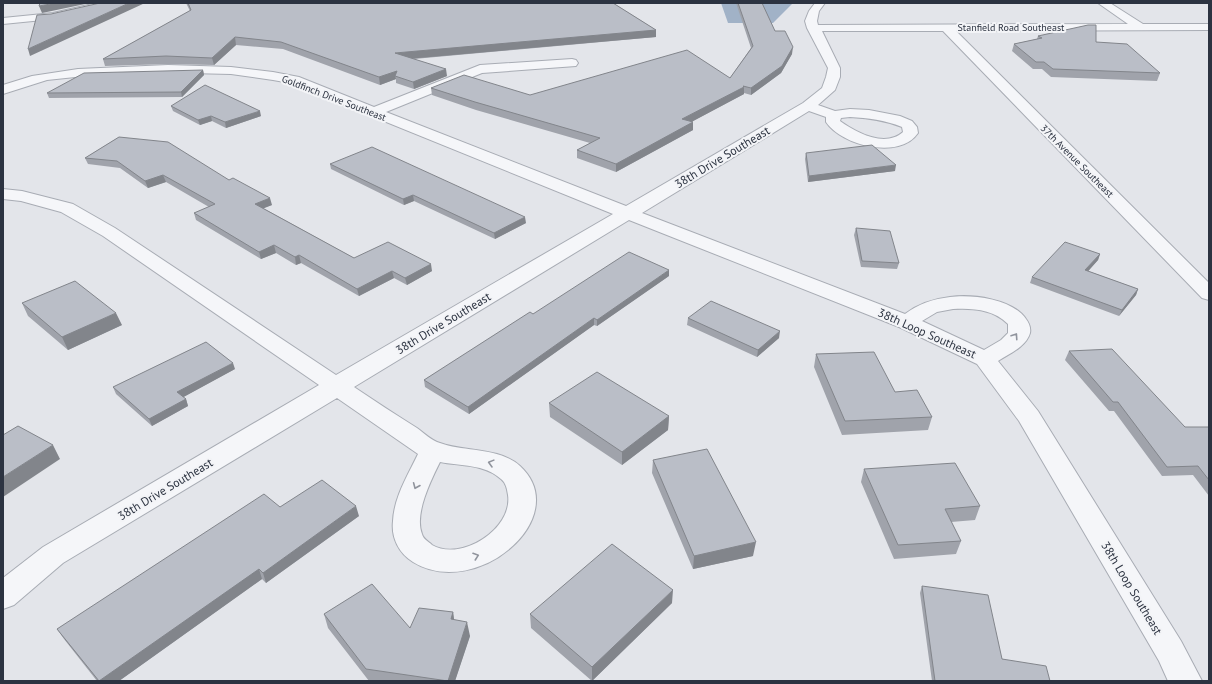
<svg xmlns="http://www.w3.org/2000/svg" width="1212" height="684" font-family="'PT Sans',sans-serif">
	<rect width="100%" height="100%" fill="#e3e5ea"/>
	<path fill="#a1b2c7" d="M721,3H793L773,23H728Z"/>
	<g fill="none" stroke-linecap="round" stroke-linejoin="round">
		<g stroke="#a8acb4" stroke-width="2">
			<path id="minor" d="M97,3H116L115,5L53,19L3,24V18L53,13Z
				M815,3H825L819,11L817,21L818,25L1128,24L1098,3H1110L1143,24H1209V30L956,31L1209,283V300L1202,298L943,31H822L840,68V77L835,90L818,105L835,111L850,109L869,110L900,116L912,121L917,127L918,133C900,160 842,146 826,122V117L809,111L642,213L905,314C918,304 933,299 950,297C972,294 1013,299 1026,319C1029,323 1031,328 1030,333C1026,347 1009,354 998,361L1038,411L1181,641L1202,681H1168L1159,661L1019,421L977,364L899,327L629,220L354,387C375,401 396,415 417,428C424,433 432,441 440,443C464,452 499,447 520,466C575,517 476,601 413,562C399,553 391,538 393,521C394,497 408,475 418,454L337,398L63,563L14,605L3,609V578L43,547L319,385L103,236L61,212L21,201L3,199V189L22,191L73,204L115,228L336,375L613,214L290,83L273,80L231,74L189,73L94,75L47,80L3,94V85L32,76L78,69L168,65L231,67L273,72L299,77L374,107L480,65L572,59L576,60L578,63L576,66L482,73L386,112L626,206L803,103L822,88L826,77L828,68L807,28L805,21L809,11ZM850,117C868,118 885,120 902,127L903,132C885,148 857,133 840,121L841,118ZM953,309C972,308 993,309 1008,324V333L1001,340L984,350L922,321L937,312ZM440,462C460,466 485,464 501,479C506,483 507,489 508,495C513,529 461,562 432,545C429,542 423,539 422,534C414,514 431,480 440,462Z"/>
		</g>
		<use href="#minor" fill="#f5f6f9" fill-rule="evenodd"/>
	</g>
	<path fill="#a0a3ab" d="M186,3H613L656,30V37L414,59L447,76L414,89L396,83V79L380,85L283,49L236,45L214,65L168,64L105,66L103,59L190,11Z
		M736,3H762L775,31L792,54L781,73L751,95L744,93V94L691,122L693,130L616,172L577,158V150L590,143L476,110L432,95L431,88L530,95L730,78L751,48Z
		M1038,36L1096,42L1160,73L1157,81L1051,77L1042,69H1033L1012,51L1014,44L1037,39Z
		M203,70L204,75L182,97L49,98L47,93Z
		M171,106L261,116L226,128L212,121L200,125L173,111Z
		M119,137L229,180L272,205L263,208L354,258L432,271L407,285L394,278L359,296L301,263L296,265L276,253L261,259L196,220L194,213L209,207L166,182L148,188L120,168L88,164L85,158Z
		M806,153L895,171L808,182L805,159Z
		M330,164L526,223L495,239L414,201L404,205L331,169Z
		M856,228L899,263L897,269L861,267L854,235Z
		M1100,254L1098,260L1088,271L1138,289L1136,295L1119,316L1030,283L1032,277Z
		M669,276L597,326L594,325L469,414L425,387L424,380L533,314Z
		M22,303L122,325L68,350L28,316Z
		M688,318L779,338L757,357L687,325Z
		M1069,351L1185,427H1209V496L1193,475L1162,476L1114,411H1109L1065,360Z
		M816,354L895,392L932,417L928,430L842,435L814,367Z
		M235,369L183,397L186,399L188,406L152,426L116,394L113,387Z
		M549,403L669,416L668,430L622,465L550,417Z
		M653,460L753,556L693,569L652,473Z
		M864,469L980,506L975,520L951,522L961,541L956,554L894,559L861,482Z
		M280,507L359,516L266,583L262,579L119,681H97L64,639L57,629Z
		M922,586L1002,659L1050,681H932L920,593Z
		M672,603L592,681L531,628L530,614Z
		M453,612L454,620L470,636L455,681H369L328,628L324,614L410,628Z"/>
	<path fill="#82858b" d="M56,3H90L42,13L39,6Z
		M129,3H145L30,56L28,49Z
		M656,30V37L396,60L395,53Z
		M235,37L236,45L214,65L212,58Z
		M793,47L792,54L781,73L751,95V88Z
		M446,69L447,76L414,89L413,82Z
		M203,70L204,75L182,97L181,92Z
		M397,71L395,76L396,79L380,85L379,77Z
		M744,87V94L682,127V119Z
		M260,111L261,116L226,128L225,122Z
		M211,116L212,121L200,125L198,120Z
		M693,122V130L616,172V164Z
		M896,165L895,171L808,182L809,176Z
		M163,175L166,182L148,188L145,181Z
		M413,195L414,201L404,205L403,199Z
		M270,198L272,205L257,211L255,204Z
		M525,217L526,223L495,239L494,233Z
		M274,245L276,253L261,259L259,252Z
		M1100,254L1098,260L1083,277L1085,270Z
		M299,255L301,263L296,265L295,257Z
		M431,264L432,271L407,285L405,278Z
		M669,270V276L597,326V320Z
		M392,271L394,278L359,296L357,289Z
		M1138,289L1136,295L1119,316L1122,310Z
		M116,313L122,325L68,350L62,337Z
		M594,318V325L469,414L468,407Z
		M780,331L779,338L757,357L758,350Z
		M233,363L235,369L180,399L177,392Z
		M186,399L188,406L152,426L149,419Z
		M669,416L668,430L622,465V452Z
		M53,445L60,459L3,497V477Z
		M356,506L359,516L266,583L263,573Z
		M756,542L753,556L693,569L694,556Z
		M259,569L262,579L119,681H99Z
		M673,590L672,603L592,681V667Z
		M453,612L455,626L451,619Z
		M467,622L470,636L455,681H448Z"/>
	<path fill="#babec7" stroke="#82858b" d="M40,3H56L39,6Z
		M100,3H129L28,49L37,15L51,14Z
		M188,3H613L656,30L395,53L446,69L413,82L395,76L397,71L379,77L281,42L235,37L212,58L166,56L103,59L191,10Z
		M738,3H762L775,31H785L793,47L782,66L751,88L743,86L744,87L682,119L693,122L616,164L577,150L600,138L475,102L431,88L464,75L530,95L687,50L730,78L753,46Z
		M1088,25H1096V42L1127,44L1160,73L1053,69L1044,62H1036L1014,44L1042,38L1038,36Z
		M203,70L181,92L47,93L84,73Z
		M205,85L260,111L225,122L211,116L198,120L171,106Z
		M119,137L168,142L229,180L233,178L270,198L255,204L354,258L388,242L431,264L405,278L392,271L357,289L299,255L295,257L274,245L259,252L194,213L215,204L163,175L145,181L117,161L85,158Z
		M872,145L896,165L809,176L806,153Z
		M372,147L525,217L494,233L413,195L403,199L330,164Z
		M856,228L890,231L899,263L862,261Z
		M1065,242L1100,254L1085,270L1138,289L1122,310L1032,277Z
		M629,252L669,270L597,320L594,318L468,407L424,380L530,312L533,314Z
		M75,281L116,313L62,337L22,303Z
		M711,301L780,331L758,350L688,318Z
		M206,342L233,363L177,392L186,399L149,419L113,387Z
		M1112,349L1185,427H1209V480L1198,466L1167,467L1118,402H1113L1069,351Z
		M874,352L895,392L917,390L932,417L845,421L816,354Z
		M597,372L669,416L622,452L549,403Z
		M18,426L53,445L3,477V435Z
		M707,449L756,542L694,556L653,460Z
		M955,463L980,506L945,509L961,541L898,545L864,469Z
		M322,480L356,506L263,573L259,569L99,681L57,629L264,494L280,507Z
		M612,544L673,590L592,667L530,614Z
		M372,584L410,628L419,608L453,612L451,619L467,622L448,681L366,669L324,614Z
		M922,586L988,595L1002,659L1046,666L1050,681H935Z"/>
	<defs><path id="oneway-chevron" d="M-2-3.5L2.5 0L-2 3.5" fill="none" stroke-width="1.6" stroke-linecap="round" stroke-linejoin="round"/></defs>
	<g stroke="#90949d">
		<use href="#oneway-chevron" transform="translate(1015 336) rotate(-56)"/>
		<use href="#oneway-chevron" transform="translate(491 463) rotate(-165)"/>
		<use href="#oneway-chevron" transform="translate(416 486) rotate(113)"/>
		<use href="#oneway-chevron" transform="translate(476 556) rotate(-19)"/>
	</g>
	<g text-anchor="middle" dominant-baseline="central" stroke-width="4" stroke-linejoin="round" paint-order="stroke">
		<g font-size="10" fill="#2c3341" stroke="#f3f4f7">
			<text x="1011" y="27">Stanfield Road Southeast</text>
			<text transform="translate(334 98) rotate(21)">Goldfinch Drive Southeast</text>
			<text transform="translate(1077 161) rotate(45)">37th Avenue Southeast</text>
		</g>
		<g font-size="12" fill="#2c3341" stroke="#f3f4f7">
			<text transform="translate(722 157) rotate(-31)">38th Drive Southeast</text>
			<text transform="translate(443 323) rotate(-31)">38th Drive Southeast</text>
			<text transform="translate(927 333) rotate(24)">38th Loop Southeast</text>
			<text transform="translate(165 489) rotate(-31)">38th Drive Southeast</text>
			<text transform="translate(1132 588) rotate(59)">38th Loop Southeast</text>
		</g>
	</g>
	<rect width="1212" height="684" fill="none" stroke="#2c3341" stroke-width="8"/>
</svg>
